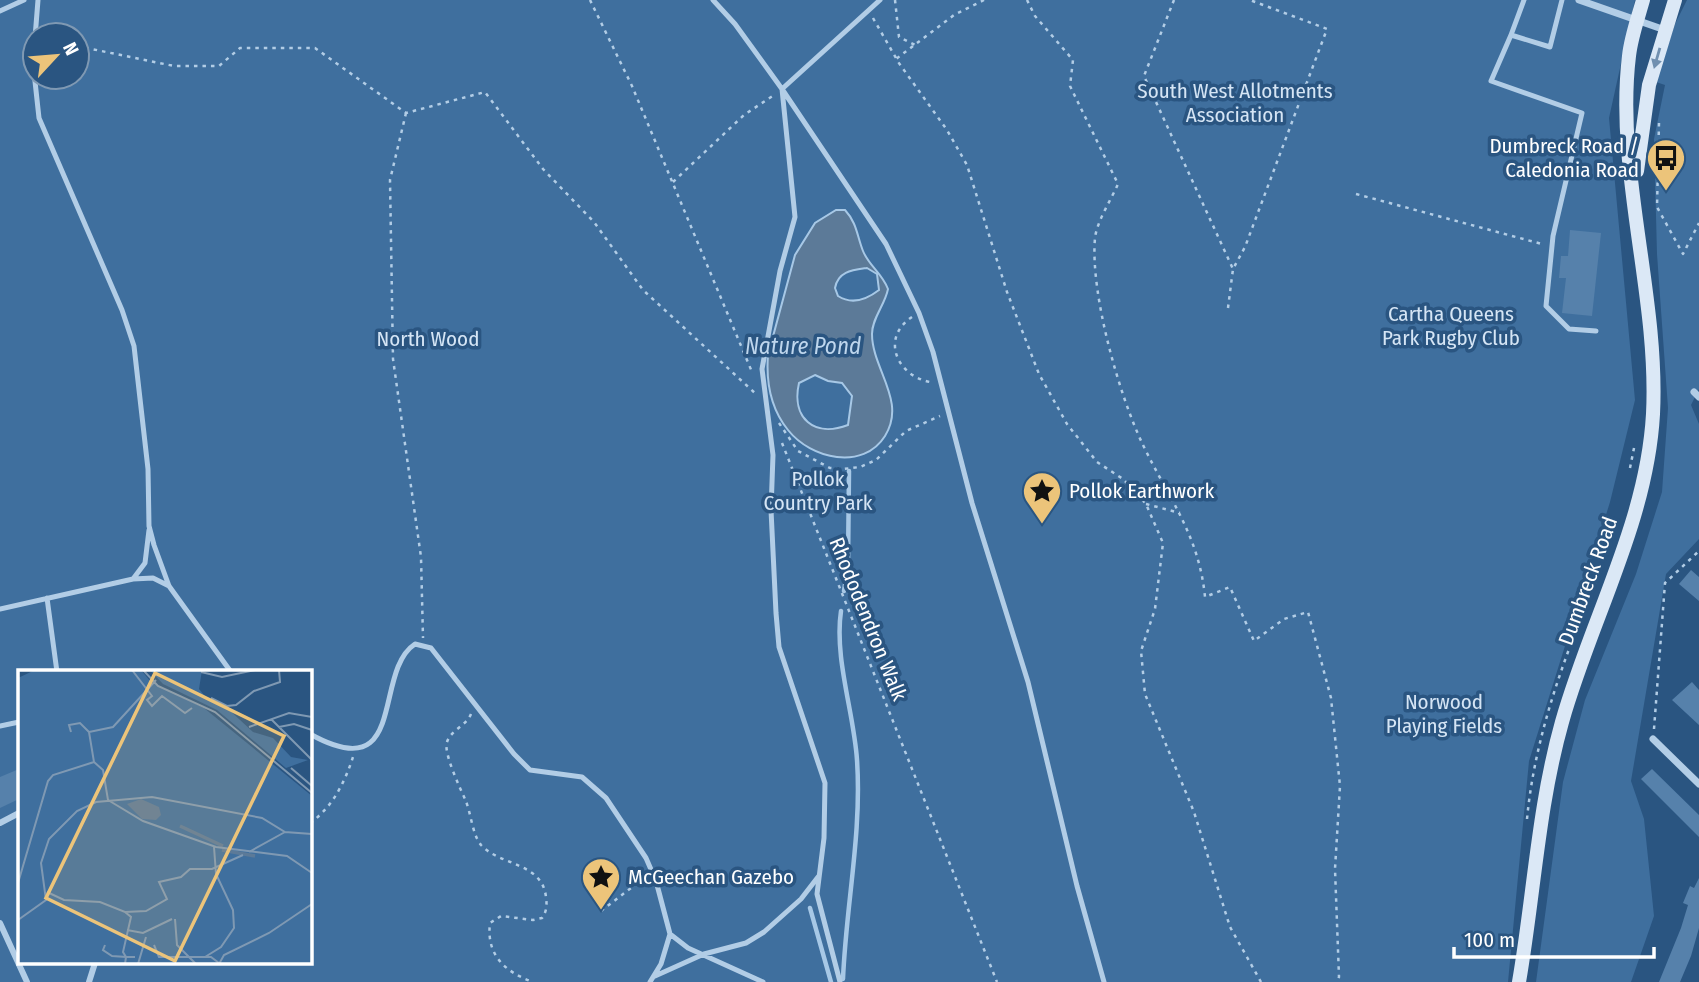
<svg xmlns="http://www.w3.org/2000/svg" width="1699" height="982" font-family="'Fira Sans Condensed',sans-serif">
	<rect width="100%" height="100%" fill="#2a5581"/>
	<path fill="#3f6f9e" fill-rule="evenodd" d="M0,0H1635L1609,118L1635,400L1610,502L1529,761L1508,982H0ZM35,35H77V77H35ZM19,672H310V963H19Z
		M1687,0H1699V389L1691,405L1699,424V539L1666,574L1631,781L1644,819L1654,916L1631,982H1536L1563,782L1585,700L1636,574L1662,492L1668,408L1657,254L1654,139L1665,85L1656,82L1675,24Z"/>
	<path fill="#5c7a98" stroke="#a7c8e6" stroke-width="2" fill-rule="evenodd" d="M836,210H845C857,223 857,236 863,251C869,266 882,273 888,289C885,305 872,318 872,334C872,369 907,401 885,436C863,471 811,459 788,430C771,409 766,381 768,355L795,255L815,223ZM867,268L877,274L879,290C866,300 852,305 838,296L835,288C838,271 853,270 867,268ZM815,375L828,381L842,383L852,396L848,425C814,438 791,418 799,383Z"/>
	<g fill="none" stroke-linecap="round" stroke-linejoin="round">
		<path stroke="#a7c8e6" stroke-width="4.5" d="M844,591L848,565L849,471
			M841,611C834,658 854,713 857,760C862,833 846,905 843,979
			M810,908L831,982"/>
	</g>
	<path fill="#5681ab" d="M1570,230L1601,233L1592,316L1562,313L1566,278H1559L1561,256H1568Z
		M1691,570L1699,577V601L1679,584Z
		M1692,682L1699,690V725L1672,700Z
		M19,769V799L0,808V777Z
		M1652,769L1699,815V837L1641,779Z
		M1699,878V928L1691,956L1680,982H1659L1681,928L1688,905L1683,903L1690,886L1694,888Z"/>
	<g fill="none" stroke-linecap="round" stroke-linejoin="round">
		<path stroke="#b2cde6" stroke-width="2.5" stroke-dasharray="3.5 5" stroke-linecap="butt" d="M590,0L632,86L752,372
			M895,0L899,37L915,45
			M984,0L954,15L896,59L947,130L967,165L1007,292L1039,374L1067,424L1097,462L1123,479L1146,504L1163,543L1155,609L1141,651L1145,694L1194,812L1230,927L1261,982
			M1027,0L1035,16L1073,60L1070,86L1118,184C1111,200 1097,221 1095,238C1090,293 1119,395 1143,445C1169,499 1199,535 1205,597L1230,587L1254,641L1284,619L1308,612L1331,698L1340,786L1335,869L1339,977L1337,982
			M1174,0L1144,76L1233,269
			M873,18L896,58
			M77,46L174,66H219L240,48H315L406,113L485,92L543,169L594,222L643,290L756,394
			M406,113L390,180L393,359L421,557L423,638
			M1659,123L1657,207L1683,254L1699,223
			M673,182L744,115L774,95
			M1356,194L1542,244
			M1228,308L1233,269L1245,247L1327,29L1250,0
			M912,317C880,338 897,376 930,382
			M779,423L798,451L830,468L843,469L860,467L876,460L906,431L940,416
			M782,443L997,982
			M1630,468L1635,443
			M1146,504L1180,513
			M471,714C466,726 451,730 447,742C443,752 460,788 465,799C471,812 472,834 481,845C500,866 542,862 546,897C547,905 547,911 542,918L533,920L501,916L490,923C486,955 505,972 533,982
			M1654,729L1665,583L1699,551
			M1527,819C1535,734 1565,656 1597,578
			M310,823C332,808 345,782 353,757
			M601,911L644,878"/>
		<path stroke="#b2cde6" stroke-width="5" d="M38,0L33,63L39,118L122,310L134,346L148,469L149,526L154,545L169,586L231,672
			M713,0L735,24L782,89L886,244L919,313L933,352L972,503L1028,682L1077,886L1104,982
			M1562,0L1550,47L1511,35L1491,81L1582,113L1553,236L1546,306L1569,329L1596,331
			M0,11L24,0
			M1511,35L1524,0
			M133,579L153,578L169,586
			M47,598L57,672
			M0,609L133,579L145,563L149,530
			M0,726L19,722
			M310,734C409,789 372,672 415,644L431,648L514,754L530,770L582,777L606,798L646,858L656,881L670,934L688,948L763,982
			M655,976L704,954L746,943L764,932L801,899L818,877
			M650,982L661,964L670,934
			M840,982L817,894L824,838L825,783L779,647L776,613L771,510L773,455L762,369L780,271L795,217L782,89L880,0"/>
		<path stroke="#b2cde6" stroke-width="6" d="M0,823L19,813
			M0,923L27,982
			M89,982L95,963"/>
		<path stroke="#b2cde6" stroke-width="7" d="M1579,0L1665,30
			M1694,392L1699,397
			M1653,739L1699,784"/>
		<path stroke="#dbe8f6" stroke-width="14" d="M1637,171L1649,85L1675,0
			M1519,982C1534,895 1538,807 1562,722C1591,619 1647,522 1653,414C1659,296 1615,172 1629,56C1631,37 1638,18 1643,0"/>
	</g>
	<defs><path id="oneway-solid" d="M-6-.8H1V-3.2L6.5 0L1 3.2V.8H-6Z" transform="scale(1.75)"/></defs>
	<use fill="#7190b0" href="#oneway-solid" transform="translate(1657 58) rotate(106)"/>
	<defs>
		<g id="bus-pin" transform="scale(2.0125)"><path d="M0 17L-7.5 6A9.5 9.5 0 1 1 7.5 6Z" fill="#ecc47a" stroke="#2a5581"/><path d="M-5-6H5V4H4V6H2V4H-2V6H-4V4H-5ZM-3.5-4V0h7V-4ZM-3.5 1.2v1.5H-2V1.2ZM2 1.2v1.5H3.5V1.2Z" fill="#111"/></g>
		<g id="sight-pin" transform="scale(2.0125)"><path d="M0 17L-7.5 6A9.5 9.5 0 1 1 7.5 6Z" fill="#ecc47a" stroke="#2a5581"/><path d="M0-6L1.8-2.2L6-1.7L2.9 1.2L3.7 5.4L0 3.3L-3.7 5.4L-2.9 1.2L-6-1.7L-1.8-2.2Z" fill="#111"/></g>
	</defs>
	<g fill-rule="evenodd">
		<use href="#bus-pin" x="1666" y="158"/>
		<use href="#sight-pin" x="1042" y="491"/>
		<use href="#sight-pin" x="601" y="877"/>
	</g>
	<g text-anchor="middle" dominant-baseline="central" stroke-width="7" stroke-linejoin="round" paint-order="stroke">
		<g font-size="21" fill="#d5e5f5" stroke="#2a5581">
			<text x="1235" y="91">South West Allotments<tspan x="1235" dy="24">Association</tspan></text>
			<text x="1451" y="314">Cartha Queens<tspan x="1451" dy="24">Park Rugby Club</tspan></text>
			<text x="428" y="339">North Wood</text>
			<text x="818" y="479">Pollok<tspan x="818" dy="24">Country Park</tspan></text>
			<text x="1444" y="702">Norwood<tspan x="1444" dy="24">Playing Fields</tspan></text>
		</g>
		<g font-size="21" fill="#fff" stroke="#2a5581" text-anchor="start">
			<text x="1639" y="146" text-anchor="end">Dumbreck Road /<tspan x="1639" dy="24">Caledonia Road</tspan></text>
			<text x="1069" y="491">Pollok Earthwork</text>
			<text x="628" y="877">McGeechan Gazebo</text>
		</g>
		<g font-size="21" fill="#fff" stroke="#2a5581">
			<text transform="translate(1588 581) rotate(-70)">Dumbreck Road</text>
			<text transform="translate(868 619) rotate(68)">Rhododendron Walk</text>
		</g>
		<g font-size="23" font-style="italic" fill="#bed6ed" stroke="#2a5581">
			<text x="803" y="346">Nature Pond</text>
		</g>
	</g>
	<g transform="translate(18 670)">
		<rect width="294" height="294" fill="#2a5581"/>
		<path d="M17,0H123L133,12L186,38L294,126V294H0V8ZM132,0H184L181,19L190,30L208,37L235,62L255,68L273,87L290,90L268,98L199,40L145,14Z" fill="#3f6f9e"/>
		<path d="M123,129L141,137L143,145L138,150L124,149L109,134Z" fill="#5c7a98"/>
		<path fill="none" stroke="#5c7a98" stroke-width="3.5" d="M162,156L205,176M204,180L237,186"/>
		<path fill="none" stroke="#7f99b3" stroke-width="2" d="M114,0L134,26L129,30L134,36L144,26L167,43L174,38M125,0L140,16L197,42L294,123M183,2L204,7L237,0M193,28L209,36L218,35L236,21L262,12L261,0M253,49L294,90M231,57L271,43L294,47M261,57L276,54L294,60M53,62L51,55L62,53L71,62M76,92L85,100L90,130L125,151L198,177L269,186L294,203M273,98L294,116M231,182L267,162M0,213L30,111L35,105L76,92L71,62L95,57L138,10M29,222L46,230L82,232L107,242L128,241L149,229L141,212L163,207L172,199H194L225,185M107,242L113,247L105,282L108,287H117M157,249L159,275L178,294M0,250L28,230L23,193L31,169L59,141L78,132L134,127L244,148L267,162L294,164M109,260L125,263L154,249M87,275L85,280L94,286L108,287L107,294M136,275L141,287H193L201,293M187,287L203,277L216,258L215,240L198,204L196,177M120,294L128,267M201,294L206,285L251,263L294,234"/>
		<path fill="#ecc47a" fill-opacity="0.15" stroke="#ecc47a" stroke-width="3.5" d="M137,3L266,66L157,291L28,228Z"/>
		<rect width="294" height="294" fill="none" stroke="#fff" stroke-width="3.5"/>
	</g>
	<g transform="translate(56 56) rotate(64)"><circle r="33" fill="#2a5581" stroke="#7f99b3" stroke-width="2"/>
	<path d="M0-5L12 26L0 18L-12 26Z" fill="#ecc47a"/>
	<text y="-10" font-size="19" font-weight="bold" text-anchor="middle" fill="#ffffff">N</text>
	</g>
	<path d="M1454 947v10h200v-10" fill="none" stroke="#ffffff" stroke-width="3.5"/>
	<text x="1464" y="947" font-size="21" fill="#ffffff" stroke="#2a5581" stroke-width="5" paint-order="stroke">100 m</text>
</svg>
